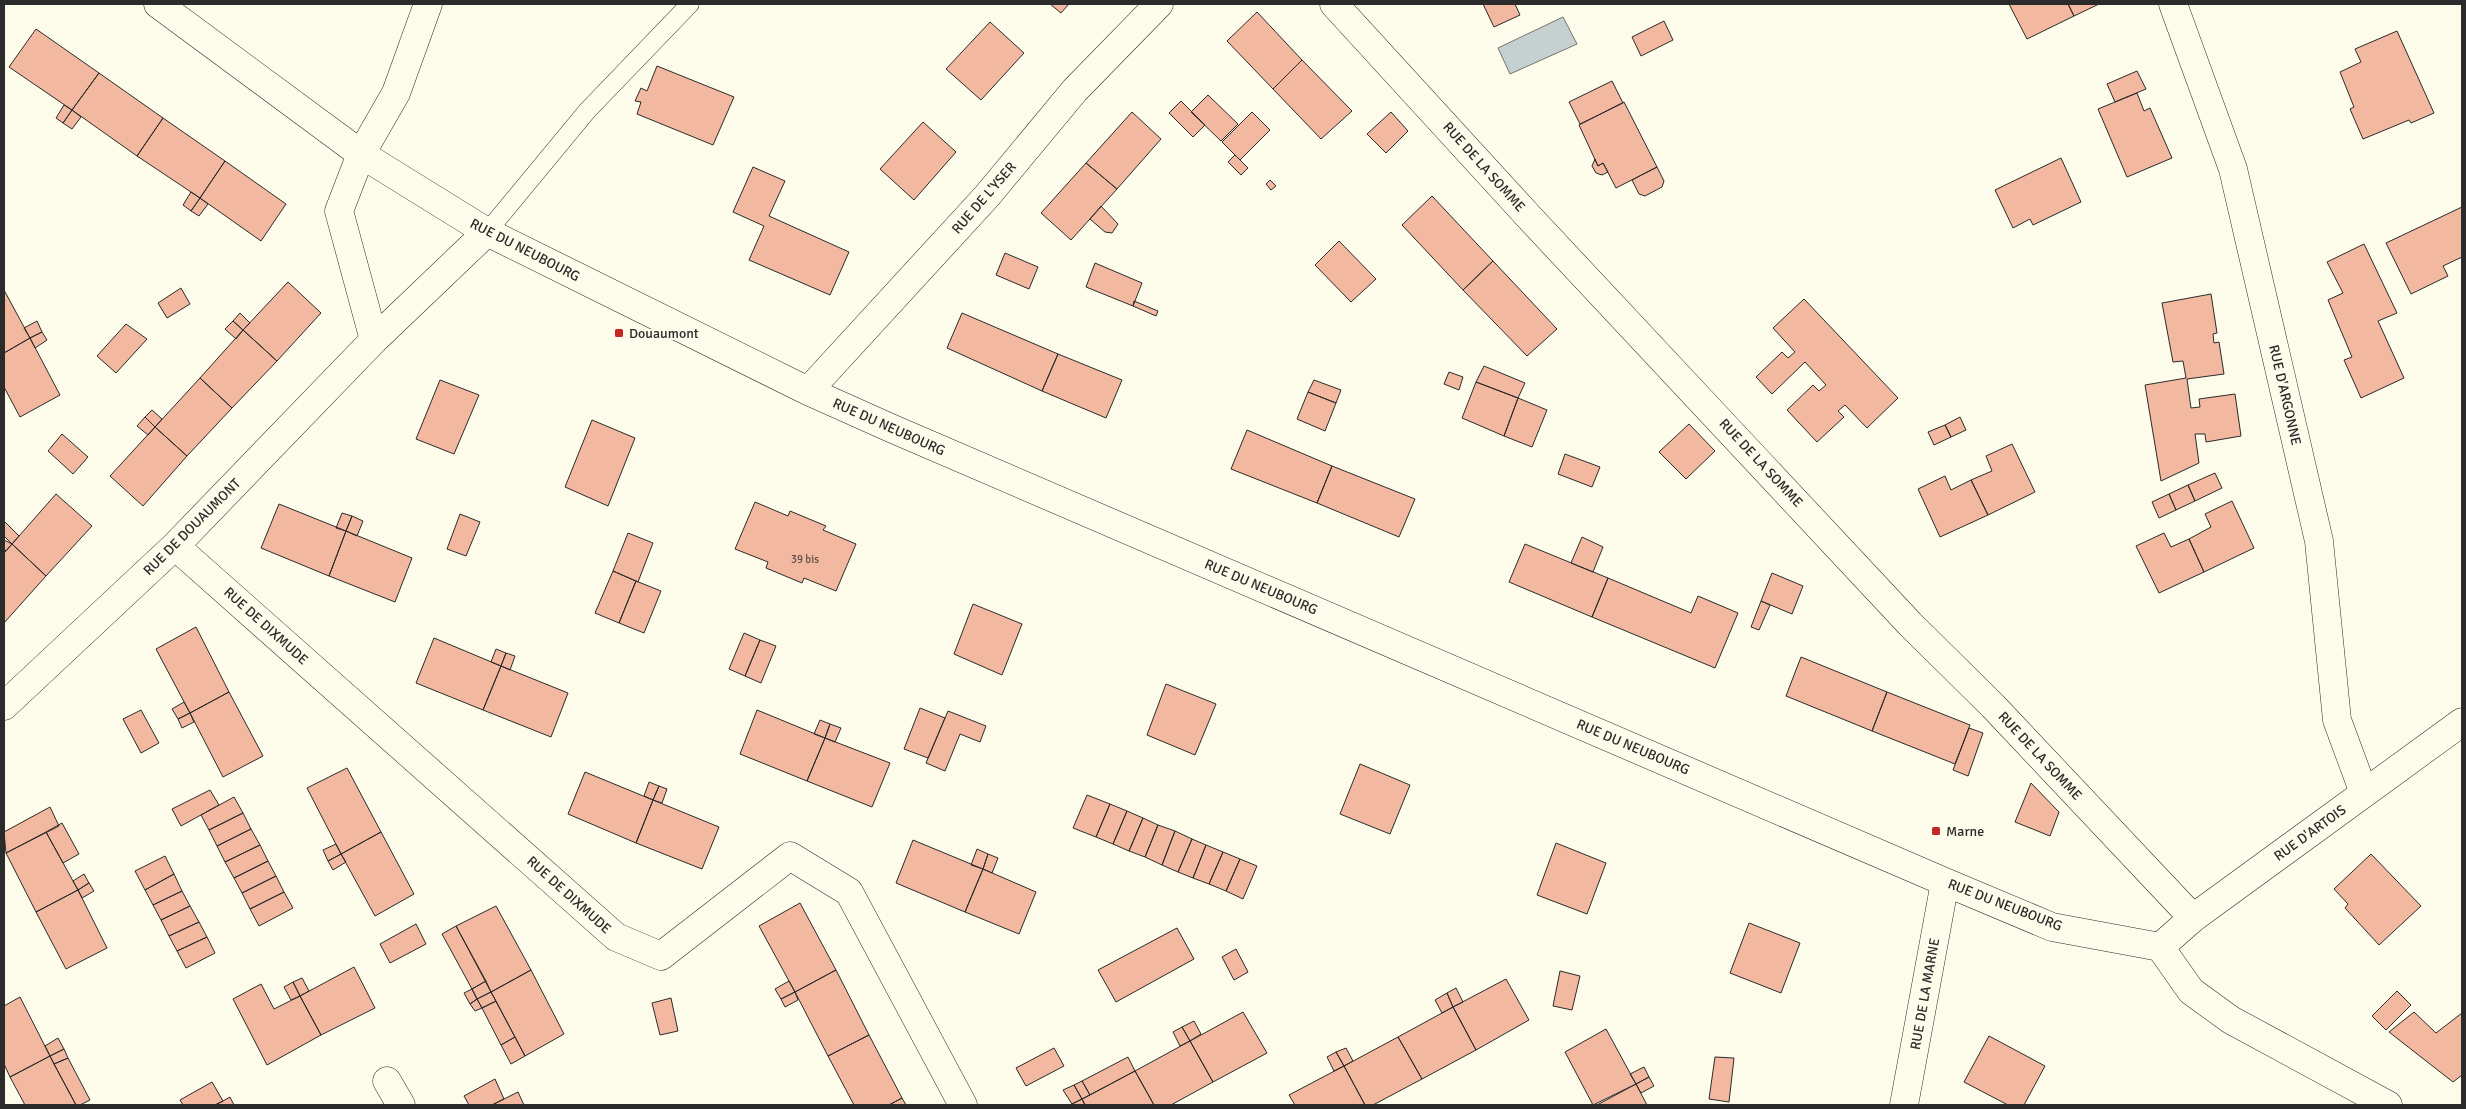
<svg xmlns="http://www.w3.org/2000/svg" width="2466" height="1109" font-family="Signika,sans-serif">
	<rect width="100%" height="100%" fill="#fdfbea"/>
	<path fill="#c7d0d0" stroke="#74746e" d="M1563,17L1577,44L1510,74L1498,48Z"/>
	<path fill="#f2b8a0" stroke="#2b2b2b" d="M1050,4H1069L1061,13Z
		M1483,4H1515L1520,15L1494,27Z
		M2009,4H2068L2074,16L2027,39Z
		M2068,4H2099L2074,16Z
		M1257,12L1302,60L1273,89L1227,41Z
		M1664,21L1673,40L1641,56L1632,37Z
		M990,22L1024,53L981,100L946,69Z
		M36,29L99,73L72,110L9,67Z
		M2397,31L2434,113L2411,123L2409,120L2363,139L2350,109L2354,107L2340,72L2361,62L2355,49Z
		M1302,60L1352,111L1321,139L1273,89Z
		M657,66L734,97L713,145L637,114L641,102L635,101L641,88L647,91Z
		M2137,71L2146,89L2115,102L2107,84Z
		M99,73L163,118L137,156L72,110Z
		M1612,81L1623,103L1580,124L1569,102Z
		M2137,93L2144,111L2150,108L2172,158L2127,177L2098,109Z
		M1208,95L1238,124L1221,141L1191,112Z
		M1181,101L1205,125L1193,137L1169,113Z
		M1624,102L1657,167L1616,188L1603,163L1598,166L1579,125Z
		M64,105L72,110L63,123L56,118Z
		M72,110L81,117L72,129L63,123Z
		M1132,112L1161,139L1117,189L1086,163Z
		M1252,112L1270,130L1240,160L1222,142Z
		M1391,112L1408,131L1386,153L1367,134Z
		M163,118L225,161L200,198L137,156Z
		M923,122L956,152L914,200L880,169Z
		M1235,155L1248,168L1241,175L1228,162Z
		M2061,158L2081,202L2033,225L2030,219L2013,228L1995,190Z
		M1595,159L1598,166L1603,163L1608,172L1602,175L1596,173L1592,166Z
		M225,161L286,204L261,241L200,198Z
		M1086,163L1117,189L1071,240L1041,213Z
		M753,167L785,181L769,216L849,252L830,295L749,260L764,226L733,212Z
		M1657,167L1664,181L1662,187L1645,196L1639,194L1632,180Z
		M1270,180L1276,186L1271,190L1266,184Z
		M191,192L200,198L191,211L183,205Z
		M1432,196L1493,261L1463,290L1402,225Z
		M200,198L208,204L199,216L191,211Z
		M1101,206L1118,224L1112,233L1105,232L1090,219Z
		M2462,207V257L2443,266L2448,276L2411,294L2386,243Z
		M1339,241L1376,279L1351,302L1315,265Z
		M2364,244L2397,313L2378,321L2404,378L2361,398L2344,360L2352,357L2328,300L2343,293L2327,262Z
		M1005,253L1038,267L1029,289L996,275Z
		M1493,261L1557,329L1527,356L1463,290Z
		M1095,263L1142,283L1133,306L1086,287Z
		M288,282L321,313L277,361L243,330Z
		M181,288L190,304L167,318L158,303Z
		M4,290L30,338L4,353Z
		M2211,294L2217,333L2213,334L2214,343L2219,342L2224,374L2187,379L2191,408L2200,407L2199,399L2235,394L2241,436L2206,442L2205,434H2195L2199,463L2161,481L2145,385L2186,378L2183,361L2173,362L2162,303Z
		M1804,299L1898,398L1867,428L1845,405L1838,411L1844,417L1817,442L1787,410L1813,385L1819,391L1826,385L1805,362L1772,394L1756,377L1782,352L1788,358L1795,352L1773,328Z
		M1134,301L1158,311L1156,316L1133,306Z
		M240,313L250,323L243,330L233,321Z
		M962,313L1058,354L1042,391L947,348Z
		M37,321L42,332L30,338L24,328Z
		M233,321L243,330L236,339L225,329Z
		M126,324L147,339L116,373L97,356Z
		M243,330L277,361L232,408L200,378Z
		M42,332L47,340L35,348L30,338Z
		M30,338L60,395L20,417L4,387V353Z
		M1058,354L1122,380L1106,418L1042,391Z
		M1484,366L1525,383L1518,398L1476,382Z
		M1449,372L1463,377L1459,390L1444,384Z
		M200,378L232,408L187,456L155,427Z
		M440,380L479,395L454,454L416,439Z
		M1314,380L1341,390L1336,403L1308,392Z
		M1476,382L1518,398L1504,436L1462,418Z
		M1308,392L1336,403L1325,431L1297,419Z
		M1518,398L1547,410L1532,447L1504,436Z
		M152,410L162,419L155,427L145,417Z
		M145,417L155,427L148,435L137,426Z
		M1960,417L1966,430L1951,437L1945,425Z
		M592,420L635,438L608,506L565,487Z
		M1689,424L1715,451L1686,479L1659,452Z
		M1945,425L1951,437L1934,445L1928,432Z
		M155,427L187,456L143,506L110,476Z
		M1247,430L1332,466L1317,503L1231,469Z
		M62,434L88,457L73,474L48,451Z
		M2012,444L2035,492L1988,515L1971,480L1992,471L1986,456Z
		M1565,454L1600,467L1592,487L1558,474Z
		M1332,466L1415,499L1399,537L1317,503Z
		M2215,473L2222,488L2195,501L2188,485Z
		M1945,476L1951,490L1971,480L1988,515L1940,537L1918,489Z
		M2188,485L2195,501L2176,510L2169,494Z
		M56,494L92,526L46,576L12,544Z
		M2169,494L2176,510L2159,518L2152,502Z
		M2232,501L2254,548L2204,572L2189,539L2211,527L2205,514Z
		M755,502L788,516L790,511L826,526L823,530L856,544L836,591L804,578L802,583L766,568L768,562L735,549Z
		M279,504L346,531L329,576L261,548Z
		M342,513L352,516L346,531L336,528Z
		M460,514L480,522L466,556L447,549Z
		M352,516L363,521L357,536L346,531Z
		M4,521L19,536L12,544L4,536Z
		M346,531L412,558L395,602L329,576Z
		M628,533L653,543L638,582L613,571Z
		M2164,533L2171,547L2189,539L2204,572L2159,593L2136,546Z
		M1582,537L1603,547L1593,572L1571,563Z
		M4,540L12,544L6,551L4,549Z
		M12,544L46,576L4,623V553Z
		M1525,544L1608,578L1592,617L1509,582Z
		M613,571L636,581L619,623L595,613Z
		M1772,573L1803,586L1792,614L1761,601Z
		M1608,578L1691,613L1698,596L1738,613L1715,668L1592,617Z
		M636,581L661,591L644,633L619,623Z
		M1761,601L1770,605L1759,630L1751,627Z
		M973,604L1022,624L1002,675L954,654Z
		M196,627L229,692L190,713L156,649Z
		M744,633L760,640L745,676L729,669Z
		M434,638L501,666L483,710L416,683Z
		M760,640L776,646L761,683L745,676Z
		M496,649L506,653L501,666L491,662Z
		M506,653L515,656L510,670L501,666Z
		M1801,657L1887,692L1872,731L1786,696Z
		M501,666L568,693L551,737L483,710Z
		M1166,684L1216,704L1195,755L1147,735Z
		M229,692L263,756L223,777L190,713Z
		M1887,692L1970,725L1955,764L1872,731Z
		M184,702L190,713L178,719L172,709Z
		M920,708L945,718L928,758L904,749Z
		M141,710L159,743L141,753L123,719Z
		M757,710L825,738L807,781L740,754Z
		M948,711L986,726L980,742L960,734L945,771L926,763Z
		M190,713L194,722L182,728L178,719Z
		M820,720L830,724L825,738L814,734Z
		M830,724L841,728L835,742L825,738Z
		M1969,728L1983,733L1968,776L1953,770Z
		M825,738L890,763L872,807L807,781Z
		M1360,764L1410,785L1390,834L1340,814Z
		M347,768L381,832L341,854L307,788Z
		M585,772L653,800L636,843L568,814Z
		M649,782L659,786L653,800L644,796Z
		M2031,783L2059,812L2050,836L2015,822Z
		M659,786L667,789L662,803L653,800Z
		M210,790L219,805L181,826L172,809Z
		M1087,795L1110,804L1096,837L1073,828Z
		M234,797L243,813L209,830L201,815Z
		M653,800L719,827L702,869L636,843Z
		M1110,804L1127,811L1113,844L1096,837Z
		M50,807L59,826L6,853L4,832Z
		M1127,811L1143,818L1129,851L1113,844Z
		M243,813L251,829L217,846L209,830Z
		M1143,818L1158,825L1145,857L1129,851Z
		M62,823L79,854L63,863L46,832Z
		M1158,825L1175,831L1162,865L1145,857Z
		M251,829L260,845L225,862L217,846Z
		M1175,831L1192,839L1178,872L1162,865Z
		M46,832L78,890L36,912L6,853Z
		M381,832L414,894L375,916L341,854Z
		M1192,839L1206,845L1193,878L1178,872Z
		M913,840L983,869L965,912L896,883Z
		M1556,843L1606,863L1587,914L1537,895Z
		M336,844L341,854L328,861L323,850Z
		M260,845L268,861L234,878L225,862Z
		M1206,845L1223,852L1209,884L1193,878Z
		M977,849L988,854L983,869L971,865Z
		M1223,852L1240,859L1226,891L1209,884Z
		M341,854L346,862L333,870L328,861Z
		M988,854L998,858L992,873L983,869Z
		M2371,854L2421,906L2379,945L2345,908L2348,904L2334,889Z
		M165,856L174,874L145,890L135,871Z
		M1240,859L1257,866L1243,899L1226,891Z
		M268,861L276,876L242,893L234,878Z
		M983,869L1036,892L1019,934L965,912Z
		M84,874L89,883L78,890L73,881Z
		M174,874L182,891L153,905L145,890Z
		M276,876L284,892L250,909L242,893Z
		M89,883L94,891L82,898L78,890Z
		M78,890L107,948L66,969L36,912Z
		M182,891L190,906L161,920L153,905Z
		M284,892L293,908L259,926L250,909Z
		M800,903L836,970L795,992L759,926Z
		M190,906L199,922L169,936L161,920Z
		M496,906L531,970L491,992L456,926Z
		M199,922L207,937L177,951L169,936Z
		M1749,923L1800,943L1781,993L1730,973Z
		M416,924L426,944L390,963L380,944Z
		M456,926L486,981L472,989L442,934Z
		M1177,928L1194,959L1116,1002L1098,970Z
		M207,937L215,953L186,968L177,951Z
		M1236,949L1248,972L1234,980L1222,957Z
		M354,967L375,1008L321,1035L300,996Z
		M531,970L564,1034L525,1056L491,992Z
		M836,970L869,1035L828,1056L795,992Z
		M1560,971L1580,976L1572,1010L1553,1006Z
		M302,978L309,991L300,996L293,982Z
		M1506,979L1529,1020L1476,1050L1453,1007Z
		M486,981L491,992L477,999L472,989Z
		M789,981L795,992L781,999L775,989Z
		M293,982L300,996L291,1000L284,987Z
		M261,984L274,1009L300,996L321,1035L267,1065L233,999Z
		M1456,988L1463,1002L1453,1007L1447,993Z
		M472,989L477,999L470,1004L464,993Z
		M2397,991L2411,1005L2386,1030L2372,1016Z
		M491,992L496,1001L482,1008L477,999Z
		M795,992L798,1000L785,1007L781,999Z
		M1447,993L1453,1007L1442,1013L1435,1000Z
		M20,997L50,1056L10,1077L4,1064V1006Z
		M671,998L678,1031L660,1035L652,1003Z
		M477,999L482,1008L475,1011L470,1004Z
		M496,1001L515,1037L501,1045L482,1008Z
		M1453,1007L1476,1050L1422,1079L1398,1037Z
		M1243,1012L1267,1053L1213,1082L1190,1041Z
		M2414,1012L2436,1033L2462,1013V1075L2453,1082L2389,1032Z
		M1194,1021L1201,1034L1190,1041L1182,1027Z
		M1182,1027L1190,1041L1180,1046L1173,1032Z
		M1606,1029L1636,1084L1593,1105L1565,1052Z
		M869,1035L902,1098L889,1105H854L828,1056Z
		M1989,1036L2045,1066L2024,1105H2008L1964,1082Z
		M515,1037L525,1056L511,1064L501,1045Z
		M1398,1037L1422,1079L1373,1105H1365L1344,1066Z
		M58,1038L64,1049L50,1056L45,1046Z
		M1190,1041L1213,1082L1171,1105H1154L1135,1071Z
		M1054,1048L1064,1066L1026,1086L1016,1068Z
		M1346,1048L1353,1061L1344,1066L1336,1052Z
		M64,1049L68,1058L54,1064L50,1056Z
		M1336,1052L1344,1066L1334,1071L1327,1057Z
		M50,1056L54,1064L76,1105H25L10,1077Z
		M1128,1057L1135,1071L1090,1095L1082,1081Z
		M1715,1057L1734,1058L1729,1102L1709,1099Z
		M68,1058L90,1100L80,1105H76L54,1064Z
		M1344,1066L1365,1105H1295L1289,1095Z
		M1644,1067L1649,1077L1636,1084L1630,1074Z
		M1135,1071L1154,1105H1085L1082,1099Z
		M1649,1077L1654,1086L1641,1093L1636,1084Z
		M495,1079L504,1099L492,1105H469L464,1096Z
		M1082,1081L1090,1095L1082,1099L1074,1085Z
		M212,1082L223,1101L215,1105H183L180,1100Z
		M1636,1084L1647,1105H1597Z
		M1074,1085L1082,1099L1072,1104L1063,1090Z
		M518,1092L524,1105H492Z
		M230,1097L234,1105H215L223,1101Z
		M902,1098L906,1105H889Z
		M1082,1099L1085,1105H1069L1072,1104Z"/>
	<g fill="none" stroke-linecap="round" stroke-linejoin="round">
		<g stroke="#2b2b2b" stroke-width="19">
			<path id="lane" d="M487,232L587,111L690,4"/>
		</g>
		<g stroke="#2b2b2b" stroke-width="29">
			<path id="street" d="M158,4L361,154L487,232L808,391L893,429L1945,882L2052,927L2160,947L2191,991L2231,1020L2388,1105
				M1334,4L1530,218L1910,624L1993,706L2193,918
				M2173,4L2233,169L2319,541L2337,720L2364,793
				M374,340L339,211L361,154L396,93L428,4
				M808,391L987,196L1075,90L1159,4
				M175,546L616,937L661,956L790,856L849,892L963,1105
				M4,706L175,546L374,340L487,232
				M387,1081L401,1105
				M1904,1105L1945,882"/>
		</g>
		<g stroke="#2b2b2b" stroke-width="29">
			<path id="secondary" d="M2160,947L2193,918L2462,722"/>
		</g>
		<use href="#lane" stroke="#fdfbea" stroke-width="18"/>
		<use href="#street" stroke="#fdfbea" stroke-width="28"/>
		<use href="#secondary" stroke="#fdfbea" stroke-width="28"/>
	</g>
	<g fill="#c62828" stroke="#fdfbea" stroke-width="2">
		<rect x="614" y="328" width="10" height="10" rx="2.5"/>
		<rect x="1931" y="826" width="10" height="10" rx="2.5"/>
	</g>
	<g text-anchor="middle" dominant-baseline="central" stroke-width="4" stroke-linejoin="round" paint-order="stroke">
		<g font-size="11" fill="#5d4e48">
			<text x="805" y="559">39 bis</text>
		</g>
		<g font-size="14" fill="#2b2b2b" stroke="#fdfbea">
			<text transform="translate(1484 167) rotate(48)">RUE DE LA SOMME</text>
			<text transform="translate(984 198) rotate(-49)">RUE DE L'YSER</text>
			<text transform="translate(525 250) rotate(27)">RUE DU NEUBOURG</text>
			<text transform="translate(2285 395) rotate(77)">RUE D'ARGONNE</text>
			<text transform="translate(889 427) rotate(24)">RUE DU NEUBOURG</text>
			<text transform="translate(1761 463) rotate(47)">RUE DE LA SOMME</text>
			<text transform="translate(192 527) rotate(-45)">RUE DE DOUAUMONT</text>
			<text transform="translate(1261 587) rotate(23)">RUE DU NEUBOURG</text>
			<text transform="translate(266 626) rotate(42)">RUE DE DIXMUDE</text>
			<text transform="translate(1633 747) rotate(23)">RUE DU NEUBOURG</text>
			<text transform="translate(2040 756) rotate(47)">RUE DE LA SOMME</text>
			<text transform="translate(2310 833) rotate(-36)">RUE D'ARTOIS</text>
			<text transform="translate(569 895) rotate(42)">RUE DE DIXMUDE</text>
			<text transform="translate(2005 905) rotate(21)">RUE DU NEUBOURG</text>
			<text transform="translate(1925 994) rotate(-80)">RUE DE LA MARNE</text>
		</g>
		<g font-size="14" fill="#2b2b2b" stroke="#fdfbea" text-anchor="start">
			<text x="629" y="333">Douaumont</text>
			<text x="1946" y="831">Marne</text>
		</g>
	</g>
	<rect width="2466" height="1109" fill="none" stroke="#2b2b2b" stroke-width="10"/>
</svg>
